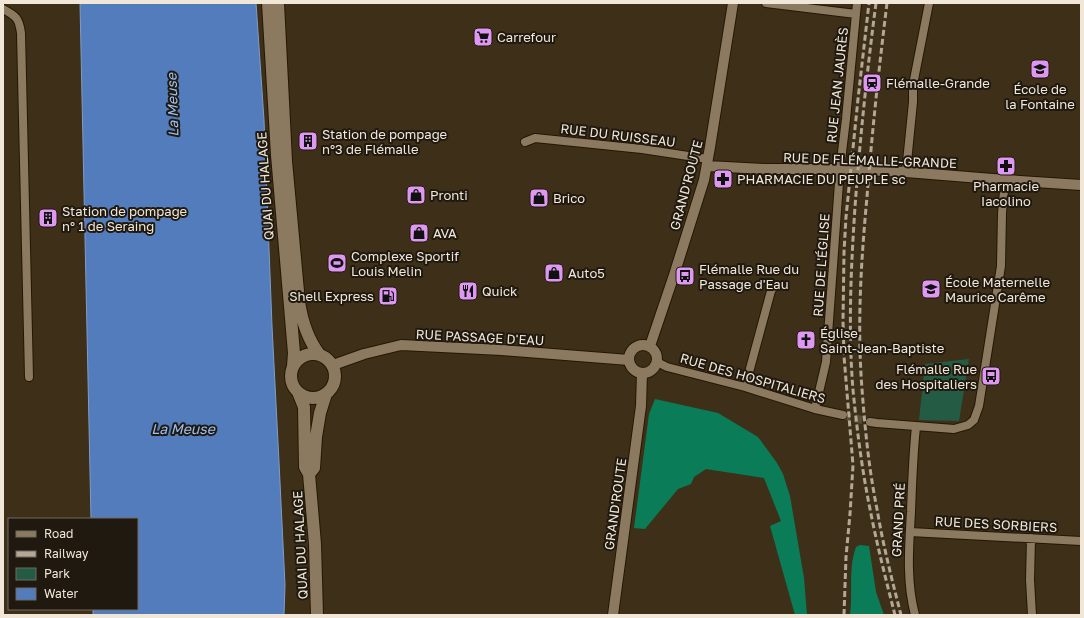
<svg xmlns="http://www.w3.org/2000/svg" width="1084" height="618" font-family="'Golos Text',sans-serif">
	<rect width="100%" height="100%" fill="#3e3018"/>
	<path fill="#235b44" d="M969,359L959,421L919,420L925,364Z"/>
	<path fill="#0a7d58" d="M655,399L718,413L758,437L777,463L783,474L790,496L804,578L807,615H795L770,526L781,521L764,478L706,469L694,477L691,484L678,489L645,529L634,528L649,414Z
		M860,545L869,546L876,592L884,615H850C853,592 848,569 856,547Z"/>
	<path fill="#527cbc" stroke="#819cc5" d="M80,3H256L264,120L272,326L279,462L285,585L284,615H93V609H137V519H91Z"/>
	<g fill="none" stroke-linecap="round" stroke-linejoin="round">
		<path stroke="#594b35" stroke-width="8" stroke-dasharray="8 4" stroke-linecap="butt" d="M843,415L870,422"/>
		<g stroke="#251702" stroke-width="10">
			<path id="minor" d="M766,3L856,14
				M3,9C16,16 19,18 21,33L29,377
				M525,142L535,138L642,149L708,159
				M906,172L913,102V85L929,3
				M657,362L667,367L745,387L815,409L843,415
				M745,387L771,291L773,288
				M815,409L826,362L840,169L846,119L857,3
				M870,422L877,423L954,429L968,425L974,420L979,406L1001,266L1002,213L1005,180
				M910,532L1081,541
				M1031,538L1030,580L1032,615
				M915,615C906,581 909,547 911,512C912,483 913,455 916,427"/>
		</g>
		<g stroke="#251702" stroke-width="12">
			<path id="tertiary" d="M707,166L765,169H840L906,172L1005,180L1081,185
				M629 359a14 14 0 1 1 28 0a14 14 0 1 1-28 0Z
				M650,346L674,275L704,180L710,147L733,3
				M333,365L364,354L401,345L502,350L629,360
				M613,615L641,406L642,373"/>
		</g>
		<g stroke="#251702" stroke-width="14">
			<path id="secondary" d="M268,3L277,155L294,353L293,366
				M278,3L286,161L299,302C302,321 307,338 319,354
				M291 376a22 22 0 1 1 44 0a22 22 0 1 1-44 0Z
				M298,392L304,407L305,467L309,474L315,544L317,615
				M309,474L314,468L316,437L320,413L326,394"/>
		</g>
		<use href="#minor" stroke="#8b7a60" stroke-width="8"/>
		<use href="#tertiary" stroke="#8b7a60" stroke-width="10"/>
		<use href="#secondary" stroke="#8b7a60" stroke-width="12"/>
		<path stroke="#b3a896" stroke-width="3" stroke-dasharray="6 3" stroke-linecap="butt" d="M876,3C867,71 860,139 855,207C851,267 848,329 853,390C857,430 862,470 870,509C877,545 886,580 895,615
			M887,3C879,68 872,132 867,197C861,261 857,325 862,389C865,429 869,470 877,509C883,545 892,580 901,615
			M844,615L846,557L850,514L853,465L844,356L843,321L844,252L846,217L858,99L869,3"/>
	</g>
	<defs>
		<g id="supermarket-square" transform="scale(1)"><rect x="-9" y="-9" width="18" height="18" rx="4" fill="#de98f2" stroke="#20190f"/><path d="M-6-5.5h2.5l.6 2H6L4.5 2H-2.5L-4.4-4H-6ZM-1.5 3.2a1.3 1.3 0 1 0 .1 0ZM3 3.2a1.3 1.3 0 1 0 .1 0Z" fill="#111"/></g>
		<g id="school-square" transform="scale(1)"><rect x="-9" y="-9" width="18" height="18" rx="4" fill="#de98f2" stroke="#20190f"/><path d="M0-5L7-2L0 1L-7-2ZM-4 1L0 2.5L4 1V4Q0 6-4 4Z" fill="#111"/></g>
		<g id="station-square" transform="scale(1)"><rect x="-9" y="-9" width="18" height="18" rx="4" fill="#de98f2" stroke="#20190f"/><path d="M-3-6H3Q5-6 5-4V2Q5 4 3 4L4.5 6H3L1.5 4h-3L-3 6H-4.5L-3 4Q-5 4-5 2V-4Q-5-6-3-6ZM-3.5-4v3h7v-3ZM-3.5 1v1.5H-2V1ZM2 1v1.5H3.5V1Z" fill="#111"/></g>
		<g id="building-square" transform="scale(1)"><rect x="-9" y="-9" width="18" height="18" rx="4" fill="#de98f2" stroke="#20190f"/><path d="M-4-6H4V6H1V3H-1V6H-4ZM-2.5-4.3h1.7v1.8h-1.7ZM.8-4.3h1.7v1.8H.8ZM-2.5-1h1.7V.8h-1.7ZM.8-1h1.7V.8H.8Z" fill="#111"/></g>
		<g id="pharmacy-square" transform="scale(1)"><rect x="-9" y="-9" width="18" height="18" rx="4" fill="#de98f2" stroke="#20190f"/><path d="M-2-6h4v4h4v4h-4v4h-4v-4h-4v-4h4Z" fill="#111"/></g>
		<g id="shop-square" transform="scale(1)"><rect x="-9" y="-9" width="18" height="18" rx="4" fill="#de98f2" stroke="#20190f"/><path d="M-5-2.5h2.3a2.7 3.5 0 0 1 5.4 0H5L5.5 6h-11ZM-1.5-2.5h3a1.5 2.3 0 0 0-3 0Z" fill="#111"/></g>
		<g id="stadium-square" transform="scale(1)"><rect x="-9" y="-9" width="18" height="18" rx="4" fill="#de98f2" stroke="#20190f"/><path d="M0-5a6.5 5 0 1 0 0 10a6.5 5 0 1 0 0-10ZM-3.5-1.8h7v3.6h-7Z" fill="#111"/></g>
		<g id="bus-square" transform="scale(1)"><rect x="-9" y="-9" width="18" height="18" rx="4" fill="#de98f2" stroke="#20190f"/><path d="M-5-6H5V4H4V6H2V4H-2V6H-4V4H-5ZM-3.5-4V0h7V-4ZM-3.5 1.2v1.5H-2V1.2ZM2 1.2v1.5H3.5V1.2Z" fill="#111"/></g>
		<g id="restaurant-square" transform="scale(1)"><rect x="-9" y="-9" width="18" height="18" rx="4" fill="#de98f2" stroke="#20190f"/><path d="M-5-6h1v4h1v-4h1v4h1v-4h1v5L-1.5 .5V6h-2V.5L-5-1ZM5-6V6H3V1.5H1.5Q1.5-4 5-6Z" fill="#111"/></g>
		<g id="fuel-square" transform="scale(1)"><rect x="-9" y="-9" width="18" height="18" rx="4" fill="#de98f2" stroke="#20190f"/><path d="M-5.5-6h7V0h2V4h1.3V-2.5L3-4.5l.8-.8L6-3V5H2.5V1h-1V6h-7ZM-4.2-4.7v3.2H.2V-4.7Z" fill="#111"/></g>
		<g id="church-square" transform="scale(1)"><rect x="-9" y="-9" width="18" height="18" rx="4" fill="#de98f2" stroke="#20190f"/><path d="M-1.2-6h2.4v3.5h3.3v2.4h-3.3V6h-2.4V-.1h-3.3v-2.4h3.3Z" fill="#111"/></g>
	</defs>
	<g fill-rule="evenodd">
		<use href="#supermarket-square" x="483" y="37"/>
		<use href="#school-square" x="1040" y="69"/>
		<use href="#station-square" x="872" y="83"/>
		<use href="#building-square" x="308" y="141"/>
		<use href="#pharmacy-square" x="1006" y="166"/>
		<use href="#pharmacy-square" x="723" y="179"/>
		<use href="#shop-square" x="416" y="195"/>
		<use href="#shop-square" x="539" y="198"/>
		<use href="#building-square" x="48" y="218"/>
		<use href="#shop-square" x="419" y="233"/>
		<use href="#stadium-square" x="337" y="263"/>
		<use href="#shop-square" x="554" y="273"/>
		<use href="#bus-square" x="685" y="276"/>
		<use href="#school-square" x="931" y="289"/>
		<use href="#restaurant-square" x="468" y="291"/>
		<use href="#fuel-square" x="388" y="296"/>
		<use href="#church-square" x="806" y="340"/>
		<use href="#bus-square" x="991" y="376"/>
	</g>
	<g text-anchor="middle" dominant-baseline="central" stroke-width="4" stroke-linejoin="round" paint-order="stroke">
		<g font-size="13" fill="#f0e7d9" stroke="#20190f" text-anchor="start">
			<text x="497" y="37">Carrefour</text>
			<text x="886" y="83">Flémalle-Grande</text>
			<text x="1040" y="89" text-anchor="middle">École de<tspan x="1040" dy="15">la Fontaine</tspan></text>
			<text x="322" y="134">Station de pompage<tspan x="322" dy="15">n°3 de Flémalle</tspan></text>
			<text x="737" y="179">PHARMACIE DU PEUPLE sc</text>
			<text x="1006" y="186" text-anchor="middle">Pharmacie<tspan x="1006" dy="15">Iacolino</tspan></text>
			<text x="430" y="195">Pronti</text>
			<text x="553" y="198">Brico</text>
			<text x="62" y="211">Station de pompage<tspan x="62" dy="15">n° 1 de Seraing</tspan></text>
			<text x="433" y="233">AVA</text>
			<text x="351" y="256">Complexe Sportif<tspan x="351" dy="15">Louis Melin</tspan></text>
			<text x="699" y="269">Flémalle Rue du<tspan x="699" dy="15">Passage d'Eau</tspan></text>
			<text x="568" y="273">Auto5</text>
			<text x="945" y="282">École Maternelle<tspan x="945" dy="15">Maurice Carême</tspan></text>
			<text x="482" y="291">Quick</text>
			<text x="374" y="296" text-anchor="end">Shell Express</text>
			<text x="820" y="333">Église<tspan x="820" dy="15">Saint-Jean-Baptiste</tspan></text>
			<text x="977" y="369" text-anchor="end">Flémalle Rue<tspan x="977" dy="15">des Hospitaliers</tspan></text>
		</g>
		<g font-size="13" fill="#f0e7d9" stroke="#20190f">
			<text transform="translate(837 85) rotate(-84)">RUE JEAN JAURÈS</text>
			<text transform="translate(618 135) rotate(7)">RUE DU RUISSEAU</text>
			<text transform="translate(870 160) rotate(2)">RUE DE FLÉMALLE-GRANDE</text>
			<text transform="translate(686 185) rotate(-75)">GRAND'ROUTE</text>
			<text transform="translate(265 186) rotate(-94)">QUAI DU HALAGE</text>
			<text transform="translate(821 265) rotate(-86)">RUE DE L'ÉGLISE</text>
			<text transform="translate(480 337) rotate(3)">RUE PASSAGE D'EAU</text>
			<text transform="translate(753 378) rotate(16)">RUE DES HOSPITALIERS</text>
			<text transform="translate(615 504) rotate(-82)">GRAND'ROUTE</text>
			<text transform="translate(898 520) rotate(-87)">GRAND PRÉ</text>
			<text transform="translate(996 524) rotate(3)">RUE DES SORBIERS</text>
			<text transform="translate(300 545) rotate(-93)">QUAI DU HALAGE</text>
		</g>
		<g font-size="14" font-style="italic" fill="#9dc0f4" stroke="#20190f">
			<text transform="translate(172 105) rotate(-92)">La Meuse</text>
			<text x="183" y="428">La Meuse</text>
		</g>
	</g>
	<rect width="1084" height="618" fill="none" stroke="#f0e7d9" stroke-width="8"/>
	<rect x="8" y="518" width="130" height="92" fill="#20190f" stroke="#736b60"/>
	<rect x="16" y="531" width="20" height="6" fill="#8b7a60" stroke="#736b60"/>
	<text x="44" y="538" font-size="12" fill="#f0e7d9">Road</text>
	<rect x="16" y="551" width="20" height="6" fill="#b3a896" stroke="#736b60"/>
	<text x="44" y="558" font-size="12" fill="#f0e7d9">Railway</text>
	<rect x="16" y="568" width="20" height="12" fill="#235b44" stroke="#736b60"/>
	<text x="44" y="578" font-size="12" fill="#f0e7d9">Park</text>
	<rect x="16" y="588" width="20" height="12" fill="#527cbc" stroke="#736b60"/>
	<text x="44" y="598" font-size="12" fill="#f0e7d9">Water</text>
</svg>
